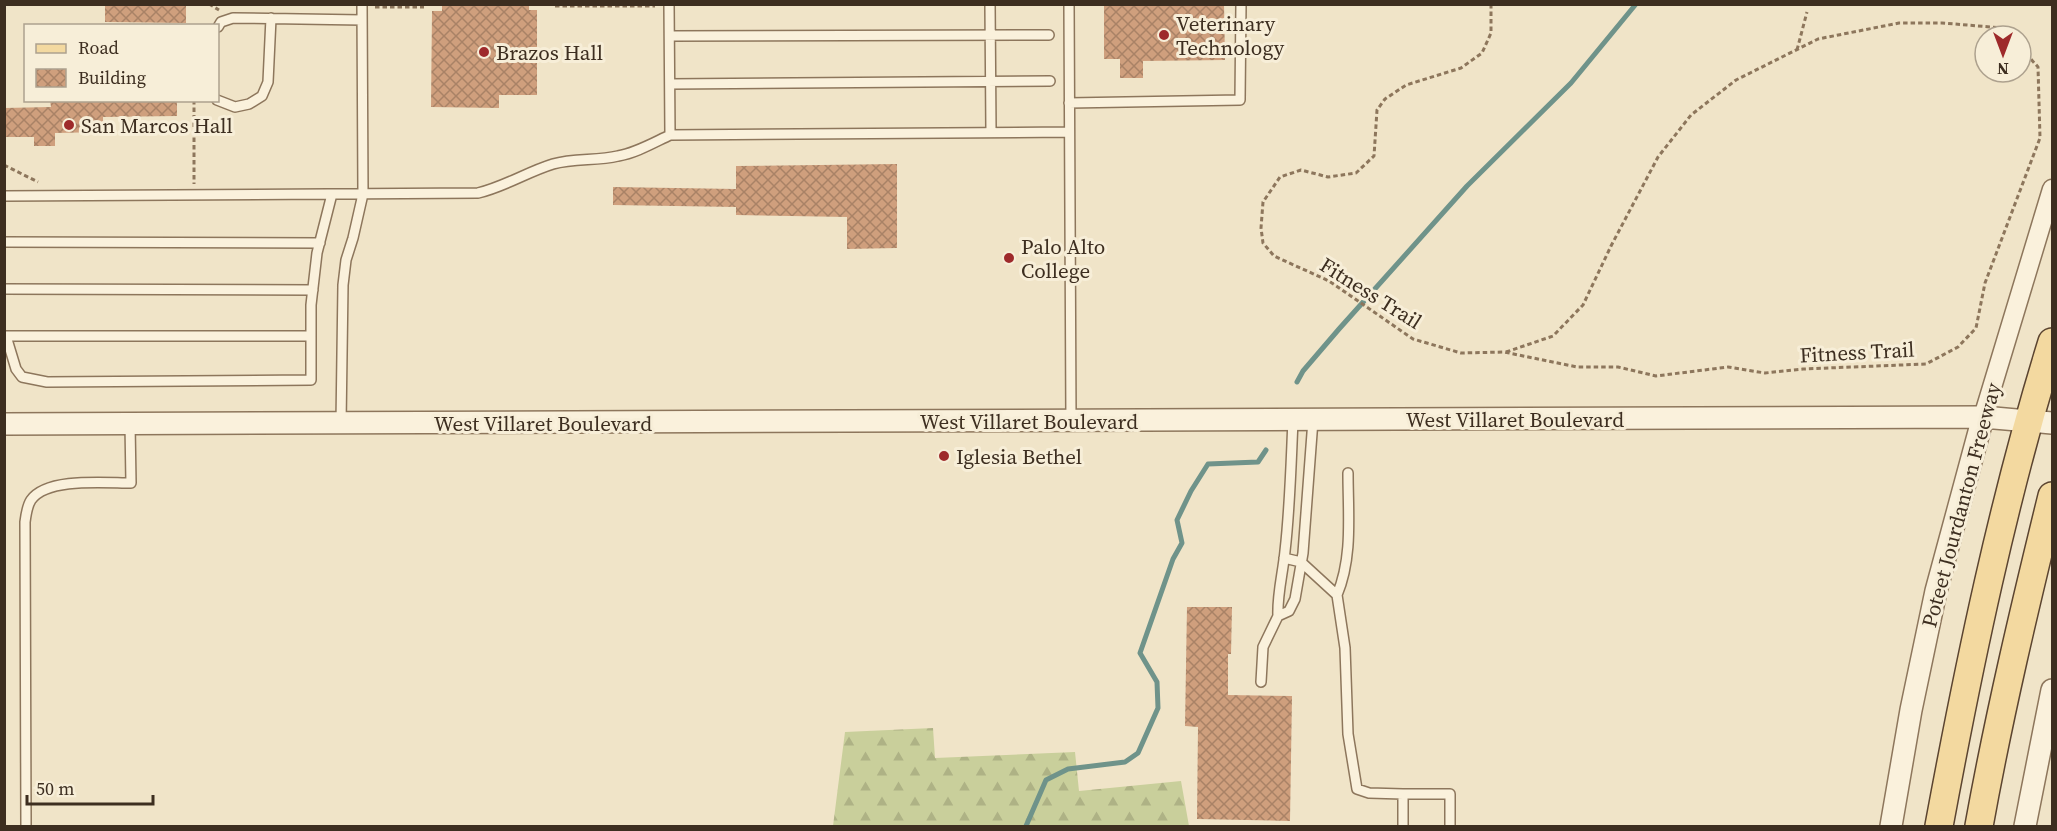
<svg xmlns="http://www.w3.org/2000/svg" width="2057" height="831" font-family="'Source Serif 4',serif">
	<defs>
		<pattern id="forest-firs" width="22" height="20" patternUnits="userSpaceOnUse" patternTransform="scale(1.5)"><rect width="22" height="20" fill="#c9cf9b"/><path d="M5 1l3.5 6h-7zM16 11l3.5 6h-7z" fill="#aeb285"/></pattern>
		<pattern id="building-cross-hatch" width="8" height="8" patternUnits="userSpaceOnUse" patternTransform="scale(1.5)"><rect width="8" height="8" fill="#cf9f7d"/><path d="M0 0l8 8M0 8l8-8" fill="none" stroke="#a98266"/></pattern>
	</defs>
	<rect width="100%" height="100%" fill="#f0e4c8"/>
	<path fill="url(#forest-firs)" d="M933,728L935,758L1075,752L1079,791L1181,781L1189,826H833L845,732Z"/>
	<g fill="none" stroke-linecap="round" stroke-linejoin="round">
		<path stroke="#6f938a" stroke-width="5" d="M1297,382L1303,371L1339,329L1467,186L1571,83L1636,4
			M1026,826L1046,780L1068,769L1125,762L1138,753L1158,708L1157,682L1140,653L1173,559L1182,543L1177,520L1191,491L1208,464L1258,462L1266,450"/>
	</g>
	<path fill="url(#building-cross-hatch)" d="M105,4H186V23L105,22Z
		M442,4H529V10H537V95H499V108L431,107L432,11H442Z
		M1104,4H1224L1225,60L1143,61V78H1120V59H1104Z
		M50,100H177V116L103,117V132L55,133V146H34V137H4V108L51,107Z
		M897,164V248L847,249V217L736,215V207L613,205V187L736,189V166Z
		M1187,607H1232L1231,654H1228V695L1292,696L1290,821L1197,819L1198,727L1185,726Z"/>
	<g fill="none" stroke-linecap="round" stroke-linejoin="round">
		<g stroke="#8d765c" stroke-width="12">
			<path id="service" d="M669,4L670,135
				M990,4L991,132
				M1069,4L1071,421
				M218,27L221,22L233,18L362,20
				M670,36L1049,35
				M670,84L1050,81
				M217,100L235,107L249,104L262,96L268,82L271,18
				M1069,103L1240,100L1241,4
				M4,196L478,193C504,187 527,172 553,164C574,158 597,161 618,156C636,153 653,143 670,135L1069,132
				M4,242L320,243
				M4,289L313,290
				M4,336H311
				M6,336L16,369L22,377L47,382L311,380V305L317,253L332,194
				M341,423L343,285L346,260L353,238L363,194L362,4
				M1284,558L1301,562L1337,595L1345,648L1348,734L1357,789L1369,793L1403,794V826
				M1337,595C1353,557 1348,514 1348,473
				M1278,616C1277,594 1283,573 1285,551C1290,508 1291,464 1293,420
				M1261,682L1263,647L1278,616L1289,611L1295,599L1303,553L1313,420
				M1403,794H1450V826
				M26,826L25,522C26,514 27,506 31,500C47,477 106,483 131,483L130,424"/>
		</g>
		<g stroke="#8d765c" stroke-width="21">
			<path id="minor" d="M1983,417L2052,189"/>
		</g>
		<g stroke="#8d765c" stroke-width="24">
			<path id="tertiary" d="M4,424L1983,417L2052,423
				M1891,826L1911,710L1936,591L1983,417
				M2025,826L2052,690"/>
		</g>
		<g stroke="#5b4430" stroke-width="30">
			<path id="primary" d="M1939,826C1969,664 2003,500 2052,342
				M1979,826C1999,715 2025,606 2052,496"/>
		</g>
		<path stroke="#8d765c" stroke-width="3" stroke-dasharray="4.5 3" stroke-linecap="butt" d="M209,4L219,10
			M1491,4V33L1482,53L1461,68L1406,85L1385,99L1377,110L1374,156L1356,173L1328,177L1301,170L1280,177L1263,202L1261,228L1263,243L1274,256L1329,281L1413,339L1461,353L1504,352L1577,367H1618L1656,376L1728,367L1765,373L1803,369L1926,364L1958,347L1976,328L1985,283L2040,138L2038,67L2021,48
			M555,6H655
			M375,7H424
			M1797,50L1807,12
			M194,100V184
			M4,165L38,182
			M1506,352L1553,336L1583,305L1611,246L1658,157L1691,115L1736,80L1818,39L1899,23H1942L2003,28L2010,36"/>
		<use href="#service" stroke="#faf1dc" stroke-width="9"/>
		<use href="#minor" stroke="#faf1dc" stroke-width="18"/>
		<use href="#tertiary" stroke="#faf1dc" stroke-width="21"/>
		<use href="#primary" stroke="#f3d9a0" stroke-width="27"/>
	</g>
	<g fill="#9e2a2b" stroke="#f7eed8" stroke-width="2">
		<circle cx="1164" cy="35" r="6"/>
		<circle cx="484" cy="52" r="6"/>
		<circle cx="69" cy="125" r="6"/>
		<circle cx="1009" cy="258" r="6"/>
		<circle cx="944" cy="456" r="6"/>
	</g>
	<g text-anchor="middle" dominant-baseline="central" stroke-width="6" stroke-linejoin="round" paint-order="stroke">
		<g font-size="21" fill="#3d2e20" stroke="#f7eed8" text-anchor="start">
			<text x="1176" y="23">Veterinary<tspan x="1176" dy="24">Technology</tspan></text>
			<text x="496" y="52">Brazos Hall</text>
			<text x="81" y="125">San Marcos Hall</text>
			<text x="1021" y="246">Palo Alto<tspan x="1021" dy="24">College</tspan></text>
			<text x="956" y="456">Iglesia Bethel</text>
		</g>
		<g font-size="21" fill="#3d2e20" stroke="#f7eed8">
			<text transform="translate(1371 293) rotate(32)">Fitness Trail</text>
			<text transform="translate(1857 352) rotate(-3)">Fitness Trail</text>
			<text x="1515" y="419">West Villaret Boulevard</text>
			<text x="1029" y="421">West Villaret Boulevard</text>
			<text x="543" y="423">West Villaret Boulevard</text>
			<text transform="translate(1961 505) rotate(-75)">Poteet Jourdanton Freeway</text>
		</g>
	</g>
	<rect width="2057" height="831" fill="none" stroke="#3d2e20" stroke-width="12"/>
	<rect x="24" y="24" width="195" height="78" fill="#f7eed8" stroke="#ada18e" stroke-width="1.5"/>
	<rect x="36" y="44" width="30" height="9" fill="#f3d9a0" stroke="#ada18e" stroke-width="1.5"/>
	<text x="78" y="54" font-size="18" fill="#3d2e20">Road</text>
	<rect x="36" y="69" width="30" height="18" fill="url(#building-cross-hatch)" stroke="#ada18e" stroke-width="1.5"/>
	<text x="78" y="84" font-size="18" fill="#3d2e20">Building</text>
	<g transform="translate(2003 54) rotate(180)"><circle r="28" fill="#f7eed8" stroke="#ada18e" stroke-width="1.5"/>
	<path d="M0-4.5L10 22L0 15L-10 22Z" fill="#9e2a2b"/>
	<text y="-9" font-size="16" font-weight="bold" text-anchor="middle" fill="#3d2e20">N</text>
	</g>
	<path d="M27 795v9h126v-9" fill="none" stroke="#3d2e20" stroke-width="3"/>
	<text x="36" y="795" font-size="18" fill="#3d2e20" stroke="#f7eed8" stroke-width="4.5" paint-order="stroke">50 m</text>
</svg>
